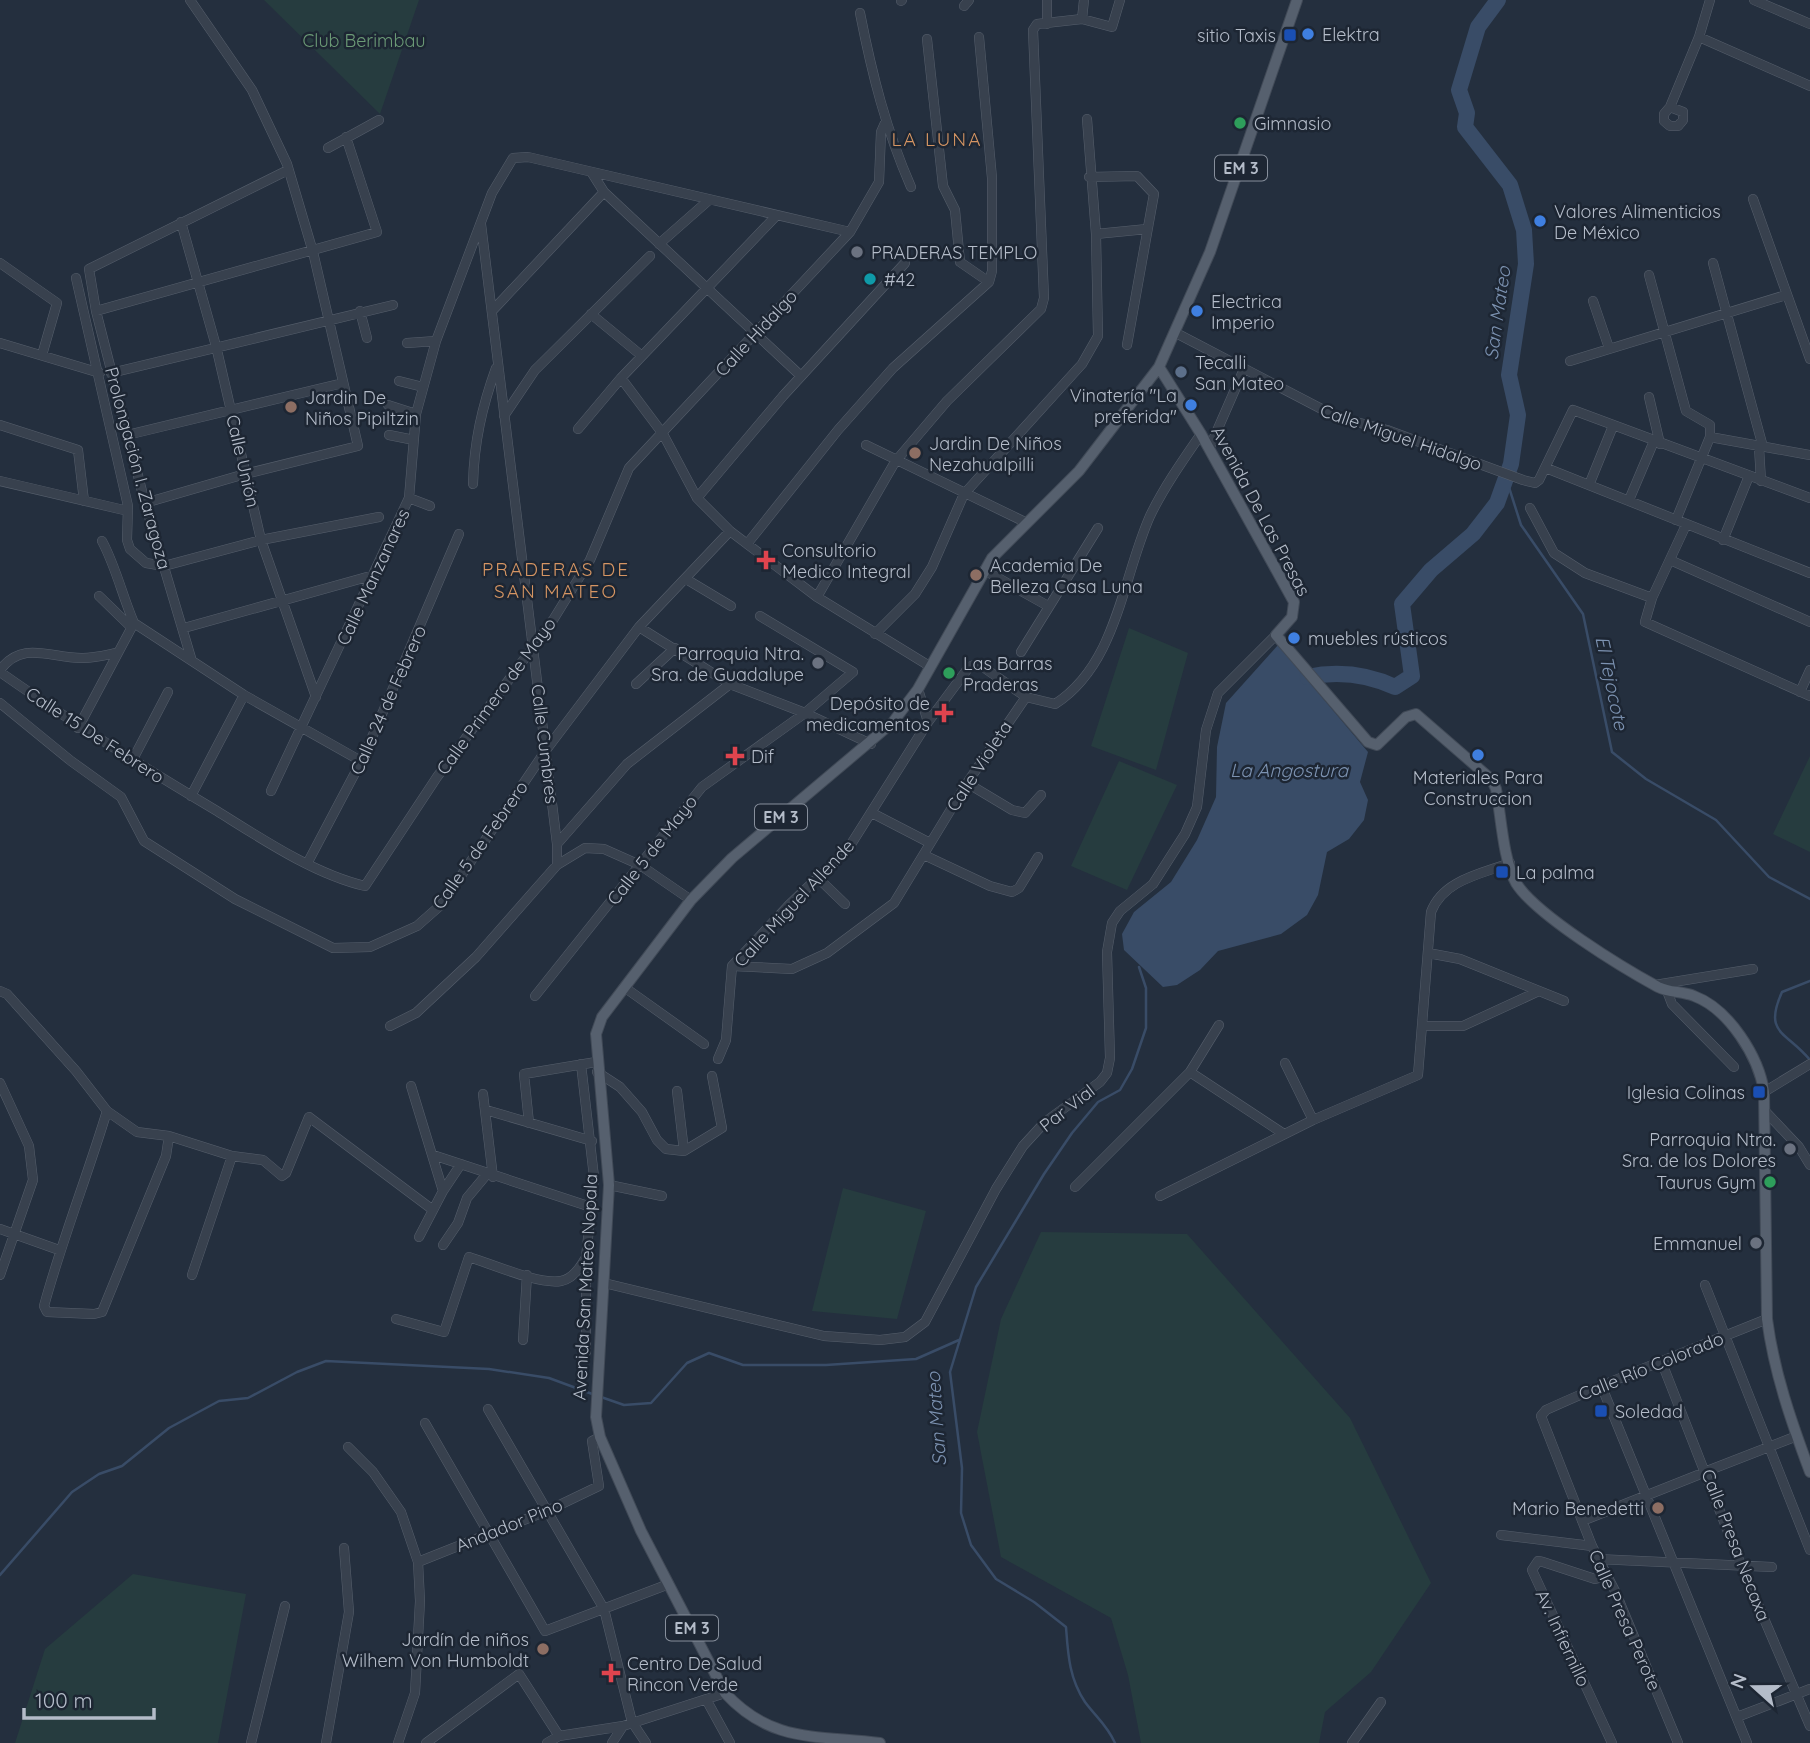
<svg xmlns="http://www.w3.org/2000/svg" width="1810" height="1743" font-family="Quicksand,sans-serif">
	<rect width="100%" height="100%" fill="#242f3e"/>
	<path fill="#263c3f" d="M264,0H419L380,114Z
		M1129,628L1188,653L1156,770L1091,746Z
		M1810,756V852L1773,834Z
		M1119,761L1177,785L1127,890L1071,866Z
		M843,1188L926,1211L897,1319L812,1311Z
		M1041,1232L1187,1234L1350,1418L1431,1583L1371,1672L1325,1712L1319,1743H1141L1128,1675L1111,1618L1001,1557L977,1432L1001,1319Z
		M133,1574L246,1594L218,1743H15L45,1649Z"/>
	<path fill="#394c67" d="M1278,645L1368,752L1360,782L1368,800L1364,820L1349,839L1327,852L1318,895L1307,915L1281,934L1218,951L1200,970L1177,985L1163,987L1124,950L1122,934L1134,912L1171,882L1197,840L1216,797L1217,747L1226,703Z"/>
	<g fill="none" stroke-linecap="round" stroke-linejoin="round">
		<path stroke="#394c67" stroke-width="2.5" d="M1506,478L1521,525L1583,614L1612,752L1646,779L1716,820L1769,877L1810,899
			M1810,981L1782,992C1763,1034 1786,1031 1810,1060
			M601,1397L624,1405L651,1403L687,1363L709,1353L743,1365H826L916,1359L959,1340
			M0,1575L72,1492L99,1474L122,1466L169,1428L219,1401L248,1398L297,1372L326,1361L489,1369L549,1378L595,1395
			M1115,1743C1107,1725 1096,1717 1085,1702C1069,1678 1068,1654 1066,1627L1034,1602L996,1579L971,1545L961,1513L962,1468L950,1372L976,1287L1044,1174L1072,1133L1098,1102L1120,1090L1132,1069L1146,1028V988L1139,967"/>
		<path stroke="#394c67" stroke-width="16" d="M1307,677C1336,671 1367,674 1395,687L1412,676L1402,604L1431,570L1473,534L1497,503L1511,464L1518,415L1509,375L1526,264L1524,230L1510,185L1465,127L1467,113L1459,90L1478,27L1498,0"/>
		<g stroke="#565f6c" stroke-width="10">
			<path id="minor" d="M1047,0V24
				M1754,0L1810,24
				M901,1L902,0
				M964,6L969,0
				M860,13C872,74 886,130 911,187
				M1082,19L1084,0
				M1699,37L1810,86
				M927,39L943,186L955,210L960,262L989,282
				M1670,107L1683,112V120L1678,126H1670L1664,121V114L1670,107L1699,37L1710,0
				M328,148L379,120
				M592,173L604,192L801,376
				M1089,177L1137,176L1154,194L1127,345
				M1753,199L1810,359
				M181,222L216,346L261,540L316,697
				M481,224L557,844V865
				M1096,234L1147,229
				M659,244L709,200
				M0,263L57,303L42,355
				M1713,263L1763,447
				M1649,275L1686,411L1710,425V437L1676,520
				M76,278L128,506L127,540L130,549L146,563L164,566L261,540L379,517
				M1593,301L1609,348
				M96,311L377,232L346,137
				M360,311L367,338
				M492,311L604,192
				M591,314L642,356
				M1176,333L1337,417L1387,430L1523,480L1535,483L1539,480L1573,410L1810,498
				M0,343L100,373
				M407,343L436,341
				M1570,361L1786,295
				M111,373L393,305
				M621,378L663,434L697,498L730,531L817,597L931,667
				M399,381L423,387
				M1649,397L1660,444
				M388,405L416,414
				M504,416L535,370L650,256
				M0,425L78,450L84,501
				M578,429L621,378L776,216
				M127,435L343,383
				M389,435L414,440
				M1710,437L1810,455
				M866,445L1025,522
				M1759,447L1761,481
				M1209,449L1244,369
				M1546,468L1810,573
				M0,481L128,511
				M473,484C474,442 482,407 496,368
				M1589,485L1613,426
				M409,498L430,506
				M697,498L783,396L905,263
				M1629,500L1654,441
				M145,503L245,474L358,446L313,252L287,164L252,90L190,0
				M1530,508L1554,553L1585,573L1652,598
				M1686,525L1652,598L1645,622L1810,696
				M1723,540L1749,476
				M102,541C116,567 122,595 134,623
				M747,544L838,430L893,368L989,282L992,271V178L979,37
				M1670,560L1810,622
				M984,570L1048,606
				M686,579L731,606
				M99,596L131,627
				M817,597L895,462L947,401L1041,309L1044,298L1033,30L1037,24L1082,19L1112,27L1120,0
				M134,623L244,695L361,761
				M639,627L730,684L805,713L871,744
				M184,628L374,575
				M875,634L915,594L932,567L964,494L1082,364L1098,336L1096,234L1087,119
				M1021,652L1098,528
				M191,658L145,503L96,311L89,269L288,170
				M0,670C23,639 52,659 83,658C94,658 106,655 116,653
				M0,672C71,722 143,767 217,811C262,839 314,874 365,886L437,777L553,620L590,560L629,468L850,232L879,182L881,132L885,123
				M636,684L675,648
				M918,689L928,722
				M1800,692L1810,670
				M0,703L71,761L121,797L144,841L235,899L333,948L370,947L417,926L442,904L546,750L639,627L730,531
				M78,728L134,623
				M132,761L168,692
				M967,783L1012,810L1025,813L1041,795
				M271,791L409,498L416,414L436,341L492,193L513,158L528,157L850,232
				M191,796L244,695
				M872,813L930,843
				M557,844L627,764L730,684
				M924,855L990,886L1012,892L1019,888L1038,857
				M308,862L364,756L459,534
				M819,879L845,904
				M1428,953L1460,959L1564,1001
				M732,966L792,969L827,953L894,903L967,783L1026,697
				M1655,985L1753,969
				M624,987L704,1044
				M0,991L7,994L76,1071L107,1111C87,1177 62,1240 44,1306L47,1312L94,1314L102,1312L166,1156L169,1136
				M1667,991L1672,1004L1734,1067
				M535,996L702,787L805,713L853,672L760,616
				M390,1026L416,1013L476,957L557,865L585,848L604,849L640,865L691,900
				M1424,1026H1463L1539,991
				M718,1059L726,1040L732,966L789,905L848,849L928,722L969,667L976,664L983,667L1026,697L1055,704C1117,664 1122,579 1150,516C1164,487 1183,460 1201,434
				M1285,1063L1313,1120
				M581,1064L594,1177L586,1258V1352
				M597,1072L620,1087L642,1112L657,1140L666,1149L684,1151L722,1128L712,1076
				M1190,1072L1284,1134
				M0,1083L29,1146L33,1180L0,1275
				M411,1086L443,1191L419,1237
				M677,1091L684,1151
				M1764,1092L1810,1064
				M483,1094L493,1177
				M486,1110L592,1141
				M1764,1110L1799,1147L1810,1165
				M107,1111L137,1132L169,1136L232,1156L263,1160L282,1176L286,1173L309,1117L433,1210
				M529,1123L524,1074L596,1062
				M433,1155L591,1207
				M609,1185L662,1196
				M1075,1187L1190,1072L1219,1025
				M443,1191L461,1164
				M1160,1196L1313,1120L1418,1075L1431,912C1443,880 1481,874 1510,863
				M0,1229L59,1250
				M443,1245L458,1223L467,1198L487,1174
				M192,1275L232,1156
				M604,1283L824,1336L880,1340L905,1337L925,1322L996,1189L1023,1146L1045,1122L1100,1082L1107,1073L1110,1058L1107,952L1112,923L1120,911L1153,884L1185,834L1197,807L1206,730L1218,693L1276,635
				M1705,1285L1810,1550
				M396,1319L444,1332L469,1257C492,1264 539,1285 561,1281C572,1279 580,1268 585,1259
				M523,1340L527,1275
				M1662,1363L1741,1565L1810,1726
				M1601,1385L1747,1743
				M488,1409L604,1609L632,1722L646,1743
				M425,1423L545,1631L669,1584
				M348,1447L373,1472L401,1512L418,1562L420,1601L415,1693L398,1743
				M1707,1471L1797,1436
				M1582,1521L1698,1475
				M1501,1535L1592,1546
				M1597,1559L1772,1567
				M418,1562L549,1510L599,1486L592,1441L600,1437
				M1607,1576L1595,1579L1543,1562L1538,1561L1532,1570L1612,1743
				M707,1701L730,1743
				M1737,1717L1810,1689
				M251,1743L285,1606
				M326,1743L349,1612L344,1548
				M426,1743L519,1674L559,1736
				M547,1743L559,1736L623,1726L725,1693
				M612,1743L623,1726
				M1352,1743L1381,1702
				M1678,1743L1615,1591L1592,1546L1541,1416L1546,1410C1618,1377 1693,1349 1767,1319"/>
		</g>
		<g stroke="#414a57" stroke-width="12">
			<path id="major" d="M1159,367L1201,434L1294,602L1292,617L1276,635L1368,742L1377,745L1406,717L1416,714L1492,780L1496,789C1501,815 1503,860 1516,883C1536,915 1623,968 1658,987C1670,993 1682,991 1694,996C1729,1009 1759,1057 1764,1092L1767,1319C1774,1372 1791,1421 1810,1472
				M880,1743C816,1735 771,1743 725,1693L641,1531L600,1437L596,1417L609,1185L596,1034L602,1017L691,900L732,858L893,722L918,689L992,558L1079,471L1159,367L1210,252L1297,0"/>
		</g>
		<use href="#minor" stroke="#38414e" stroke-width="9"/>
		<use href="#major" stroke="#56606e" stroke-width="10"/>
	</g>
	<g fill="#3f7fe0" stroke="#1d2633" stroke-width="2.5">
		<circle cx="1308" cy="34" r="7"/>
		<circle cx="1540" cy="221" r="7"/>
		<circle cx="1197" cy="311" r="7"/>
		<circle cx="1191" cy="405" r="7"/>
		<circle cx="1294" cy="638" r="7"/>
		<circle cx="1478" cy="755" r="7"/>
	</g>
	<g fill="#1a4fb4" stroke="#1d2633" stroke-width="2.5">
		<rect x="1283" y="28" width="14" height="14" rx="3.5"/>
		<rect x="1495" y="865" width="14" height="14" rx="3.5"/>
		<rect x="1752" y="1085" width="14" height="14" rx="3.5"/>
		<rect x="1594" y="1404" width="14" height="14" rx="3.5"/>
	</g>
	<g fill="#2e9e5b" stroke="#1d2633" stroke-width="2.5">
		<circle cx="1240" cy="123" r="7"/>
		<circle cx="949" cy="673" r="7"/>
		<circle cx="1770" cy="1182" r="7"/>
	</g>
	<g fill="#6b7280" stroke="#1d2633" stroke-width="2.5">
		<circle cx="857" cy="252" r="7"/>
		<circle cx="818" cy="663" r="7"/>
		<circle cx="1790" cy="1149" r="7"/>
		<circle cx="1756" cy="1243" r="7"/>
	</g>
	<circle fill="#0f9aa8" stroke="#1d2633" stroke-width="2.5" cx="870" cy="279" r="7"/>
	<circle fill="#5c6f8a" stroke="#1d2633" stroke-width="2.5" cx="1181" cy="372" r="7"/>
	<g fill="#8d6e63" stroke="#1d2633" stroke-width="2.5">
		<circle cx="291" cy="407" r="7"/>
		<circle cx="915" cy="453" r="7"/>
		<circle cx="976" cy="575" r="7"/>
		<circle cx="1658" cy="1508" r="7"/>
		<circle cx="543" cy="1649" r="7"/>
	</g>
	<g fill="#e0444e" stroke="#1d2633" stroke-width="2.5">
		<path d="M762.5 549.5h7v7h7v7h-7v7h-7v-7h-7v-7h7z"/>
		<path d="M940.5 702.5h7v7h7v7h-7v7h-7v-7h-7v-7h7z"/>
		<path d="M731.5 745.5h7v7h7v7h-7v7h-7v-7h-7v-7h7z"/>
		<path d="M607.5 1662.5h7v7h7v7h-7v7h-7v-7h-7v-7h7z"/>
	</g>
	<g text-anchor="middle" dominant-baseline="central" stroke-width="5" stroke-linejoin="round" paint-order="stroke">
		<g fill="#1d2633" stroke="#878f9c" stroke-width="2">
			<rect x="1215" y="155.5" width="52" height="25" rx="5"/>
			<rect x="755" y="804.5" width="52" height="25" rx="5"/>
			<rect x="666" y="1615.5" width="52" height="25" rx="5"/>
		</g>
		<g font-size="16" font-weight="bold" fill="#b4bcc9">
			<text x="1241" y="168">EM 3</text>
			<text x="781" y="817">EM 3</text>
			<text x="692" y="1628">EM 3</text>
		</g>
		<g font-size="18" fill="#b4bcc9" stroke="#1d2633" text-anchor="start">
			<text x="1322" y="34">Elektra</text>
			<text x="1276" y="35" text-anchor="end">sitio Taxis</text>
			<text x="1254" y="123">Gimnasio</text>
			<text x="1554" y="211">Valores Alimenticios<tspan x="1554" dy="21">De México</tspan></text>
			<text x="871" y="252">PRADERAS TEMPLO</text>
			<text x="884" y="279">#42</text>
			<text x="1211" y="301">Electrica<tspan x="1211" dy="21">Imperio</tspan></text>
			<text x="1195" y="362">Tecalli<tspan x="1195" dy="21">San Mateo</tspan></text>
			<text x="1177" y="395" text-anchor="end">Vinatería "La<tspan x="1177" dy="21">preferida"</tspan></text>
			<text x="305" y="397">Jardin De<tspan x="305" dy="21">Niños Pipiltzin</tspan></text>
			<text x="929" y="443">Jardin De Niños<tspan x="929" dy="21">Nezahualpilli</tspan></text>
			<text x="782" y="550">Consultorio<tspan x="782" dy="21">Medico Integral</tspan></text>
			<text x="990" y="565">Academia De<tspan x="990" dy="21">Belleza Casa Luna</tspan></text>
			<text x="1308" y="638">muebles rústicos</text>
			<text x="804" y="653" text-anchor="end">Parroquia Ntra.<tspan x="804" dy="21">Sra. de Guadalupe</tspan></text>
			<text x="963" y="663">Las Barras<tspan x="963" dy="21">Praderas</tspan></text>
			<text x="930" y="703" text-anchor="end">Depósito de<tspan x="930" dy="21">medicamentos</tspan></text>
			<text x="751" y="756">Dif</text>
			<text x="1478" y="777" text-anchor="middle">Materiales Para<tspan x="1478" dy="21">Construccion</tspan></text>
			<text x="1516" y="872">La palma</text>
			<text x="1745" y="1092" text-anchor="end">Iglesia Colinas</text>
			<text x="1776" y="1139" text-anchor="end">Parroquia Ntra.<tspan x="1776" dy="21">Sra. de los Dolores</tspan></text>
			<text x="1756" y="1182" text-anchor="end">Taurus Gym</text>
			<text x="1742" y="1243" text-anchor="end">Emmanuel</text>
			<text x="1615" y="1411">Soledad</text>
			<text x="1644" y="1508" text-anchor="end">Mario Benedetti</text>
			<text x="529" y="1639" text-anchor="end">Jardín de niños<tspan x="529" dy="21">Wilhem Von Humboldt</tspan></text>
			<text x="627" y="1663">Centro De Salud<tspan x="627" dy="21">Rincon Verde</tspan></text>
		</g>
		<g font-size="18" fill="#6b9a76" stroke="#1d2633">
			<text x="364" y="40">Club Berimbau</text>
		</g>
		<g font-size="18" fill="#b4bcc9" stroke="#1d2633">
			<text transform="translate(756 333) rotate(-47)">Calle Hidalgo</text>
			<text transform="translate(1401 437) rotate(19)">Calle Miguel Hidalgo</text>
			<text transform="translate(243 461) rotate(77)">Calle Unión</text>
			<text transform="translate(138 468) rotate(75)">Prolongación I. Zaragoza</text>
			<text transform="translate(1261 511) rotate(62)">Avenida De Las Presas</text>
			<text transform="translate(373 577) rotate(-65)">Calle Manzanares</text>
			<text transform="translate(496 696) rotate(-54)">Calle Primero de Mayo</text>
			<text transform="translate(388 700) rotate(-66)">Calle 24 de Febrero</text>
			<text transform="translate(95 735) rotate(33)">Calle 15 De Febrero</text>
			<text transform="translate(545 744) rotate(83)">Calle Cumbres</text>
			<text transform="translate(979 766) rotate(-57)">Calle Violeta</text>
			<text transform="translate(480 845) rotate(-55)">Calle 5 de Febrero</text>
			<text transform="translate(652 850) rotate(-52)">Calle 5 de Mayo</text>
			<text transform="translate(794 903) rotate(-47)">Calle Miguel Allende</text>
			<text transform="translate(1067 1108) rotate(-38)">Par Vial</text>
			<text transform="translate(585 1287) rotate(-87)">Avenida San Mateo Nopala</text>
			<text transform="translate(1651 1366) rotate(-22)">Calle Río Colorado</text>
			<text transform="translate(509 1525) rotate(-22)">Andador Pino</text>
			<text transform="translate(1736 1545) rotate(69)">Calle Presa Necaxa</text>
			<text transform="translate(1625 1620) rotate(66)">Calle Presa Perote</text>
			<text transform="translate(1563 1638) rotate(65)">Av. Infiernillo</text>
		</g>
		<g font-size="19" letter-spacing="2" fill="#d59563" stroke="#1d2633">
			<text x="937" y="139">LA LUNA</text>
			<text x="556" y="569">PRADERAS DE<tspan x="556" dy="22">SAN MATEO</tspan></text>
		</g>
		<g font-size="19" font-style="italic" fill="#7c92b1" stroke="#1d2633">
			<text transform="translate(1497 313) rotate(-82)">San Mateo</text>
			<text transform="translate(1612 683) rotate(78)">El Tejocote</text>
			<text x="1289" y="770">La Angostura</text>
			<text transform="translate(936 1419) rotate(-94)">San Mateo</text>
		</g>
	</g>
	<g transform="translate(1754 1687) rotate(291)" stroke="#1d2633" stroke-width="5" paint-order="stroke">
	<path d="M0-5L12 26L0 18L-12 26Z" fill="#b4bcc9"/>
	<text y="-10" font-size="19" font-weight="bold" text-anchor="middle" fill="#b4bcc9">N</text>
	</g>
	<path d="M24 1708v10h130v-10" fill="none" stroke="#b4bcc9" stroke-width="3.5"/>
	<text x="35" y="1708" font-size="21" fill="#b4bcc9" stroke="#1d2633" stroke-width="5" paint-order="stroke">100 m</text>
</svg>
